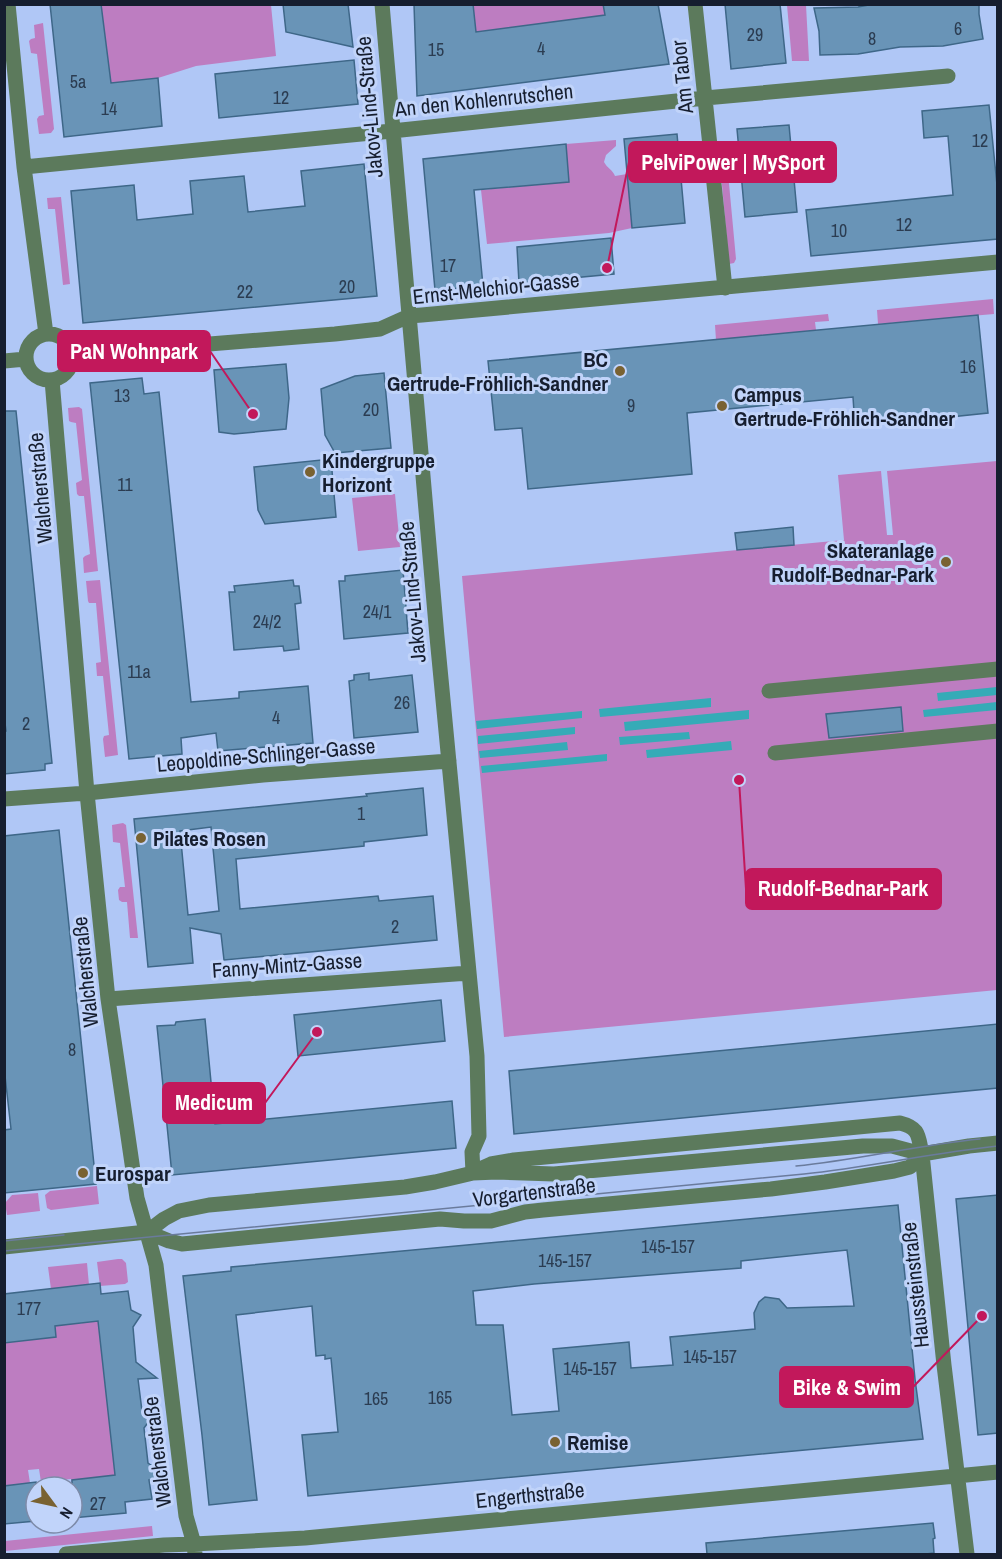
<svg xmlns="http://www.w3.org/2000/svg" width="1002" height="1559" font-family="'Archivo Narrow',sans-serif">
	<rect width="100%" height="100%" fill="#b0c7f6"/>
	<path fill="#bd7dc1" d="M101,5H271L276,56L196,66L158,78L111,83Z
		M473,5H603L605,15L476,32Z
		M787,5H806L809,61H792Z
		M43,23L54,129L51,133L39,134L37,119L39,116L44,115L37,54L31,53L29,41L31,39L35,38L34,25Z
		M616,140V146L606,155L604,162C607,168 613,170 615,176L627,174L632,228L609,233L487,244L481,190L568,182L566,144Z
		M720,162H727L736,259L734,263L729,264Z
		M61,197L70,284L63,285L55,209H48L47,198Z
		M993,299L994,314L878,324L877,310Z
		M828,314L829,321L815,322L816,330L716,340L715,325Z
		M79,407L82,409L98,571L84,573L83,558L85,556L90,554L84,496H79L77,494L76,483L82,480L76,423L71,422L69,421L68,408Z
		M997,461V990L504,1037L462,576L844,540L838,475L881,471L887,535H893L887,471Z
		M395,494L400,547L358,551L352,498Z
		M100,580L118,755L105,757L103,739L104,736L109,735L103,676H97L96,663L101,662L96,603H89L88,601L86,581Z
		M123,823L126,825L138,938H130L127,902H122L119,900L118,890L120,887H125L120,843L113,842L112,825Z
		M97,1186L99,1204L51,1210L47,1208L45,1195L50,1191Z
		M38,1193L40,1211L7,1215L5,1203L12,1195Z
		M118,1259H122L126,1263L128,1282L125,1284L100,1286L97,1262Z
		M87,1263L89,1285L51,1289L48,1267Z
		M103,1317L121,1479L72,1484L71,1479L41,1482L39,1469L28,1470L30,1483L5,1486L4,1343L56,1337L55,1322L75,1324L83,1323V1319Z
		M152,1526L153,1536L5,1551V1541Z"/>
	<path fill="#35abb7" d="M997,687V695L938,701L937,693Z
		M711,698V707L600,717L599,709Z
		M997,702V710L924,717L923,710Z
		M749,710V719L625,731L624,722Z
		M582,711V718L477,729L476,721Z
		M575,727V734L478,744V736Z
		M689,732L690,739L620,745L619,737Z
		M731,741L732,750L647,758L646,750Z
		M567,742L568,750L480,758L479,751Z
		M607,754V761L482,773L481,766Z"/>
	<path fill="#6994b7" stroke="#3e6788" stroke-width="1.5" fill-rule="evenodd" d="M50,4H101L111,83L158,78L162,126L64,137Z
		M283,4H348L353,47L286,32Z
		M414,4H473L476,32L605,15L603,4H658L669,64L417,96Z
		M725,4H780L786,63L731,69Z
		M874,4H979V14L983,39L943,46L900,47L858,54L820,55L819,31L814,8L858,7Z
		M354,60L358,104L219,118L215,74Z
		M989,105L998,195V239L811,256L806,210L953,195L948,136L924,138L922,111Z
		M789,125L797,212L745,217L737,129Z
		M677,134L685,223L632,228L624,139Z
		M566,144L569,182L474,190L483,286L435,290L423,159Z
		M364,164L377,296L83,323L71,191L134,185L137,220L193,214L190,181L244,176L248,212L305,206L301,171Z
		M611,238L614,274L519,283L517,247Z
		M978,315L988,413L855,427L853,397L687,413L692,474L528,489L522,428L495,430L488,361Z
		M286,364L289,398L286,429L234,434L219,432L214,370Z
		M384,373L391,448L335,453L325,435L321,389L355,376Z
		M142,378L144,394L159,392L191,702L239,698V692L308,686L313,743L218,751L216,733L181,738L182,754L129,759L90,383Z
		M4,411H16L52,763L45,764V770L4,774V731H6L4,715Z
		M331,459L336,517L265,524L258,510L254,467Z
		M793,527L794,545L737,550L735,533Z
		M403,570L408,633L344,639L339,581H345V576Z
		M293,580L294,586H299L301,603L295,604L299,649L284,651L283,646L234,650L229,592H235L234,586Z
		M369,673V680L412,675L418,732L354,738L349,681L354,680V675Z
		M901,707L903,731L829,738L826,714Z
		M423,788L427,835L364,842V846L236,859L240,909L378,896L379,901L433,896L437,940L224,960L221,934L190,928L193,963L148,967L134,819L367,796L366,794ZM211,827L219,911L188,915L180,831Z
		M59,830L96,1184L4,1193V1130L11,1129L4,1067V836Z
		M441,1000L445,1041L298,1056L294,1015Z
		M205,1019L215,1124L452,1101L456,1148L172,1175L157,1026L175,1025L176,1022Z
		M998,1024V1088L514,1134L509,1071Z
		M998,1195V1433L978,1435L956,1199Z
		M898,1205L915,1379L923,1439L308,1496L302,1435L338,1432L331,1358L325,1359V1355L316,1356L312,1306L236,1315L257,1500L209,1505L202,1435L183,1276L231,1271V1267ZM847,1250L854,1306L787,1308L779,1299L765,1297L759,1302L754,1313L755,1329L670,1337L673,1365L631,1368L629,1342L553,1349L559,1411L512,1415L503,1325H476L473,1291L534,1284L741,1268V1261Z
		M100,1283L101,1294L128,1291L131,1310L141,1315L133,1327L136,1362L157,1378L138,1379L142,1411L158,1409L144,1428L148,1463L158,1470L153,1480H149L152,1499L125,1502L126,1513L72,1518V1480L115,1475L98,1321L55,1326L56,1337L4,1343V1294Z
		M36,1482V1521L4,1524V1486Z
		M933,1523L935,1538L933,1539L934,1553L926,1554H707L706,1543Z"/>
	<g fill="none" stroke-linecap="round" stroke-linejoin="round">
		<path stroke="#5c7a5c" stroke-width="15" d="M8,4L24,167L46,334
			M382,4L437,637L477,1056L479,1136L472,1152L473,1173
			M695,4L725,288
			M24,167L392,131L705,98L948,76
			M26 357a23 23 0 1 1 46 0a23 23 0 1 1-46 0Z
			M72,355L335,334L380,329L409,316L422,315L998,262
			M4,361L26,359
			M52,380L87,793L108,999L137,1198L156,1265L186,1516L194,1544L195,1554
			M769,691L998,669
			M775,753L998,731
			M4,799L87,793L263,775L449,761
			M108,999L469,973
			M482,1168L491,1164L514,1160L900,1123C920,1128 918,1136 922,1154L944,1365L967,1554
			M147,1232L169,1241L182,1244L440,1219L464,1221H491L525,1212L543,1210L771,1189L825,1182L894,1171L910,1167L922,1154
			M4,1247L147,1232L164,1219L179,1211L209,1205L405,1187L435,1182L473,1173L497,1172L554,1174L863,1146H892L922,1154L969,1146L998,1143
			M66,1554L164,1545L194,1544L305,1538L998,1472"/>
		<path stroke="#6a7b9c" stroke-width="1.5" d="M796,1166C858,1160 918,1145 980,1139
			M4,1241L64,1235
			M4,1251L804,1174C869,1167 932,1153 998,1146"/>
	</g>
	<g fill="#796232" stroke="#c1d4fa" stroke-width="2">
		<circle cx="620" cy="371" r="6"/>
		<circle cx="722" cy="406" r="6"/>
		<circle cx="310" cy="472" r="6"/>
		<circle cx="946" cy="562" r="6"/>
		<circle cx="141" cy="838" r="6"/>
		<circle cx="83" cy="1173" r="6"/>
		<circle cx="555" cy="1442" r="6"/>
	</g>
	<g text-anchor="middle" dominant-baseline="central" stroke-width="6" stroke-linejoin="round" paint-order="stroke">
		<g font-size="18" fill="#2b3c51">
			<text x="958" y="28">6</text>
			<text x="755" y="34">29</text>
			<text x="872" y="38">8</text>
			<text x="541" y="48">4</text>
			<text x="436" y="49">15</text>
			<text x="78" y="81">5a</text>
			<text x="281" y="97">12</text>
			<text x="109" y="108">14</text>
			<text x="980" y="140">12</text>
			<text x="904" y="224">12</text>
			<text x="839" y="230">10</text>
			<text x="448" y="265">17</text>
			<text x="347" y="286">20</text>
			<text x="245" y="291">22</text>
			<text x="968" y="366">16</text>
			<text x="122" y="395">13</text>
			<text x="631" y="405">9</text>
			<text x="371" y="409">20</text>
			<text x="125" y="484">11</text>
			<text x="377" y="611">24/1</text>
			<text x="267" y="621">24/2</text>
			<text x="139" y="671">11a</text>
			<text x="402" y="702">26</text>
			<text x="276" y="717">4</text>
			<text x="26" y="723">2</text>
			<text x="361" y="813">1</text>
			<text x="395" y="926">2</text>
			<text x="72" y="1049">8</text>
			<text x="668" y="1246">145-157</text>
			<text x="565" y="1260">145-157</text>
			<text x="29" y="1308">177</text>
			<text x="710" y="1356">145-157</text>
			<text x="590" y="1368">145-157</text>
			<text x="440" y="1397">165</text>
			<text x="376" y="1398">165</text>
			<text x="98" y="1503">27</text>
		</g>
		<g font-size="21" fill="#161e2f" stroke="#c1d4fa">
			<text transform="translate(682 77) rotate(-96)">Am Tabor</text>
			<text transform="translate(484 100) rotate(-6)">An den Kohlenrutschen</text>
			<text transform="translate(369 107) rotate(-95)">Jakov-Lind-Straße</text>
			<text transform="translate(496 288) rotate(-6)">Ernst-Melchior-Gasse</text>
			<text transform="translate(40 488) rotate(-95)">Walcherstraße</text>
			<text transform="translate(412 592) rotate(-95)">Jakov-Lind-Straße</text>
			<text transform="translate(266 755) rotate(-5)">Leopoldine-Schlinger-Gasse</text>
			<text transform="translate(287 965) rotate(-4)">Fanny-Mintz-Gasse</text>
			<text transform="translate(85 972) rotate(-96)">Walcherstraße</text>
			<text transform="translate(534 1192) rotate(-7)">Vorgartenstraße</text>
			<text transform="translate(915 1285) rotate(-96)">Haussteinstraße</text>
			<text transform="translate(157 1452) rotate(-97)">Walcherstraße</text>
			<text transform="translate(530 1495) rotate(-6)">Engerthstraße</text>
		</g>
		<g font-size="21" font-weight="bold" fill="#161e2f" stroke="#c1d4fa" text-anchor="start">
			<text x="608" y="359" text-anchor="end">BC<tspan x="608" dy="24">Gertrude-Fröhlich-Sandner</tspan></text>
			<text x="734" y="394">Campus<tspan x="734" dy="24">Gertrude-Fröhlich-Sandner</tspan></text>
			<text x="322" y="460">Kindergruppe<tspan x="322" dy="24">Horizont</tspan></text>
			<text x="934" y="550" text-anchor="end">Skateranlage<tspan x="934" dy="24">Rudolf-Bednar-Park</tspan></text>
			<text x="153" y="838">Pilates Rosen</text>
			<text x="95" y="1173">Eurospar</text>
			<text x="567" y="1442">Remise</text>
		</g>
	</g>
	<path fill="none" stroke="#c2185b" stroke-width="2" d="M607 268L629 162M253 414L210 351M739 780L746 889M317 1032L265 1103M982 1316L913 1387"/>
	<g fill="#c2185b" stroke="#c1d4fa" stroke-width="2">
		<circle cx="607" cy="268" r="6"/>
		<circle cx="253" cy="414" r="6"/>
		<circle cx="739" cy="780" r="6"/>
		<circle cx="317" cy="1032" r="6"/>
		<circle cx="982" cy="1316" r="6"/>
	</g>
	<g fill="#c2185b" stroke="#c2185b" stroke-width="2">
		<rect x="629" y="142" width="207" height="40" rx="6"/>
		<rect x="58" y="331" width="152" height="40" rx="6"/>
		<rect x="746" y="869" width="195" height="40" rx="6"/>
		<rect x="163" y="1083" width="102" height="40" rx="6"/>
		<rect x="780" y="1367" width="133" height="40" rx="6"/>
	</g>
	<g font-size="22" text-anchor="middle" font-weight="bold" fill="#fff">
		<text x="733" y="170">PelviPower | MySport</text>
		<text x="134" y="359">PaN Wohnpark</text>
		<text x="843" y="896">Rudolf-Bednar-Park</text>
		<text x="214" y="1110">Medicum</text>
		<text x="847" y="1395">Bike &amp; Swim</text>
	</g>
	<rect width="1002" height="1559" fill="none" stroke="#161e2f" stroke-width="12"/>
	<g transform="translate(54 1505) rotate(123)"><circle r="28" fill="#c1d4fa" stroke="#7d8ba9" stroke-width="1.5"/>
	<path d="M0-4.5L10 22L0 15L-10 22Z" fill="#796232"/>
	<text y="-9" font-size="16" font-weight="bold" text-anchor="middle" fill="#161e2f">N</text>
	</g>
</svg>
